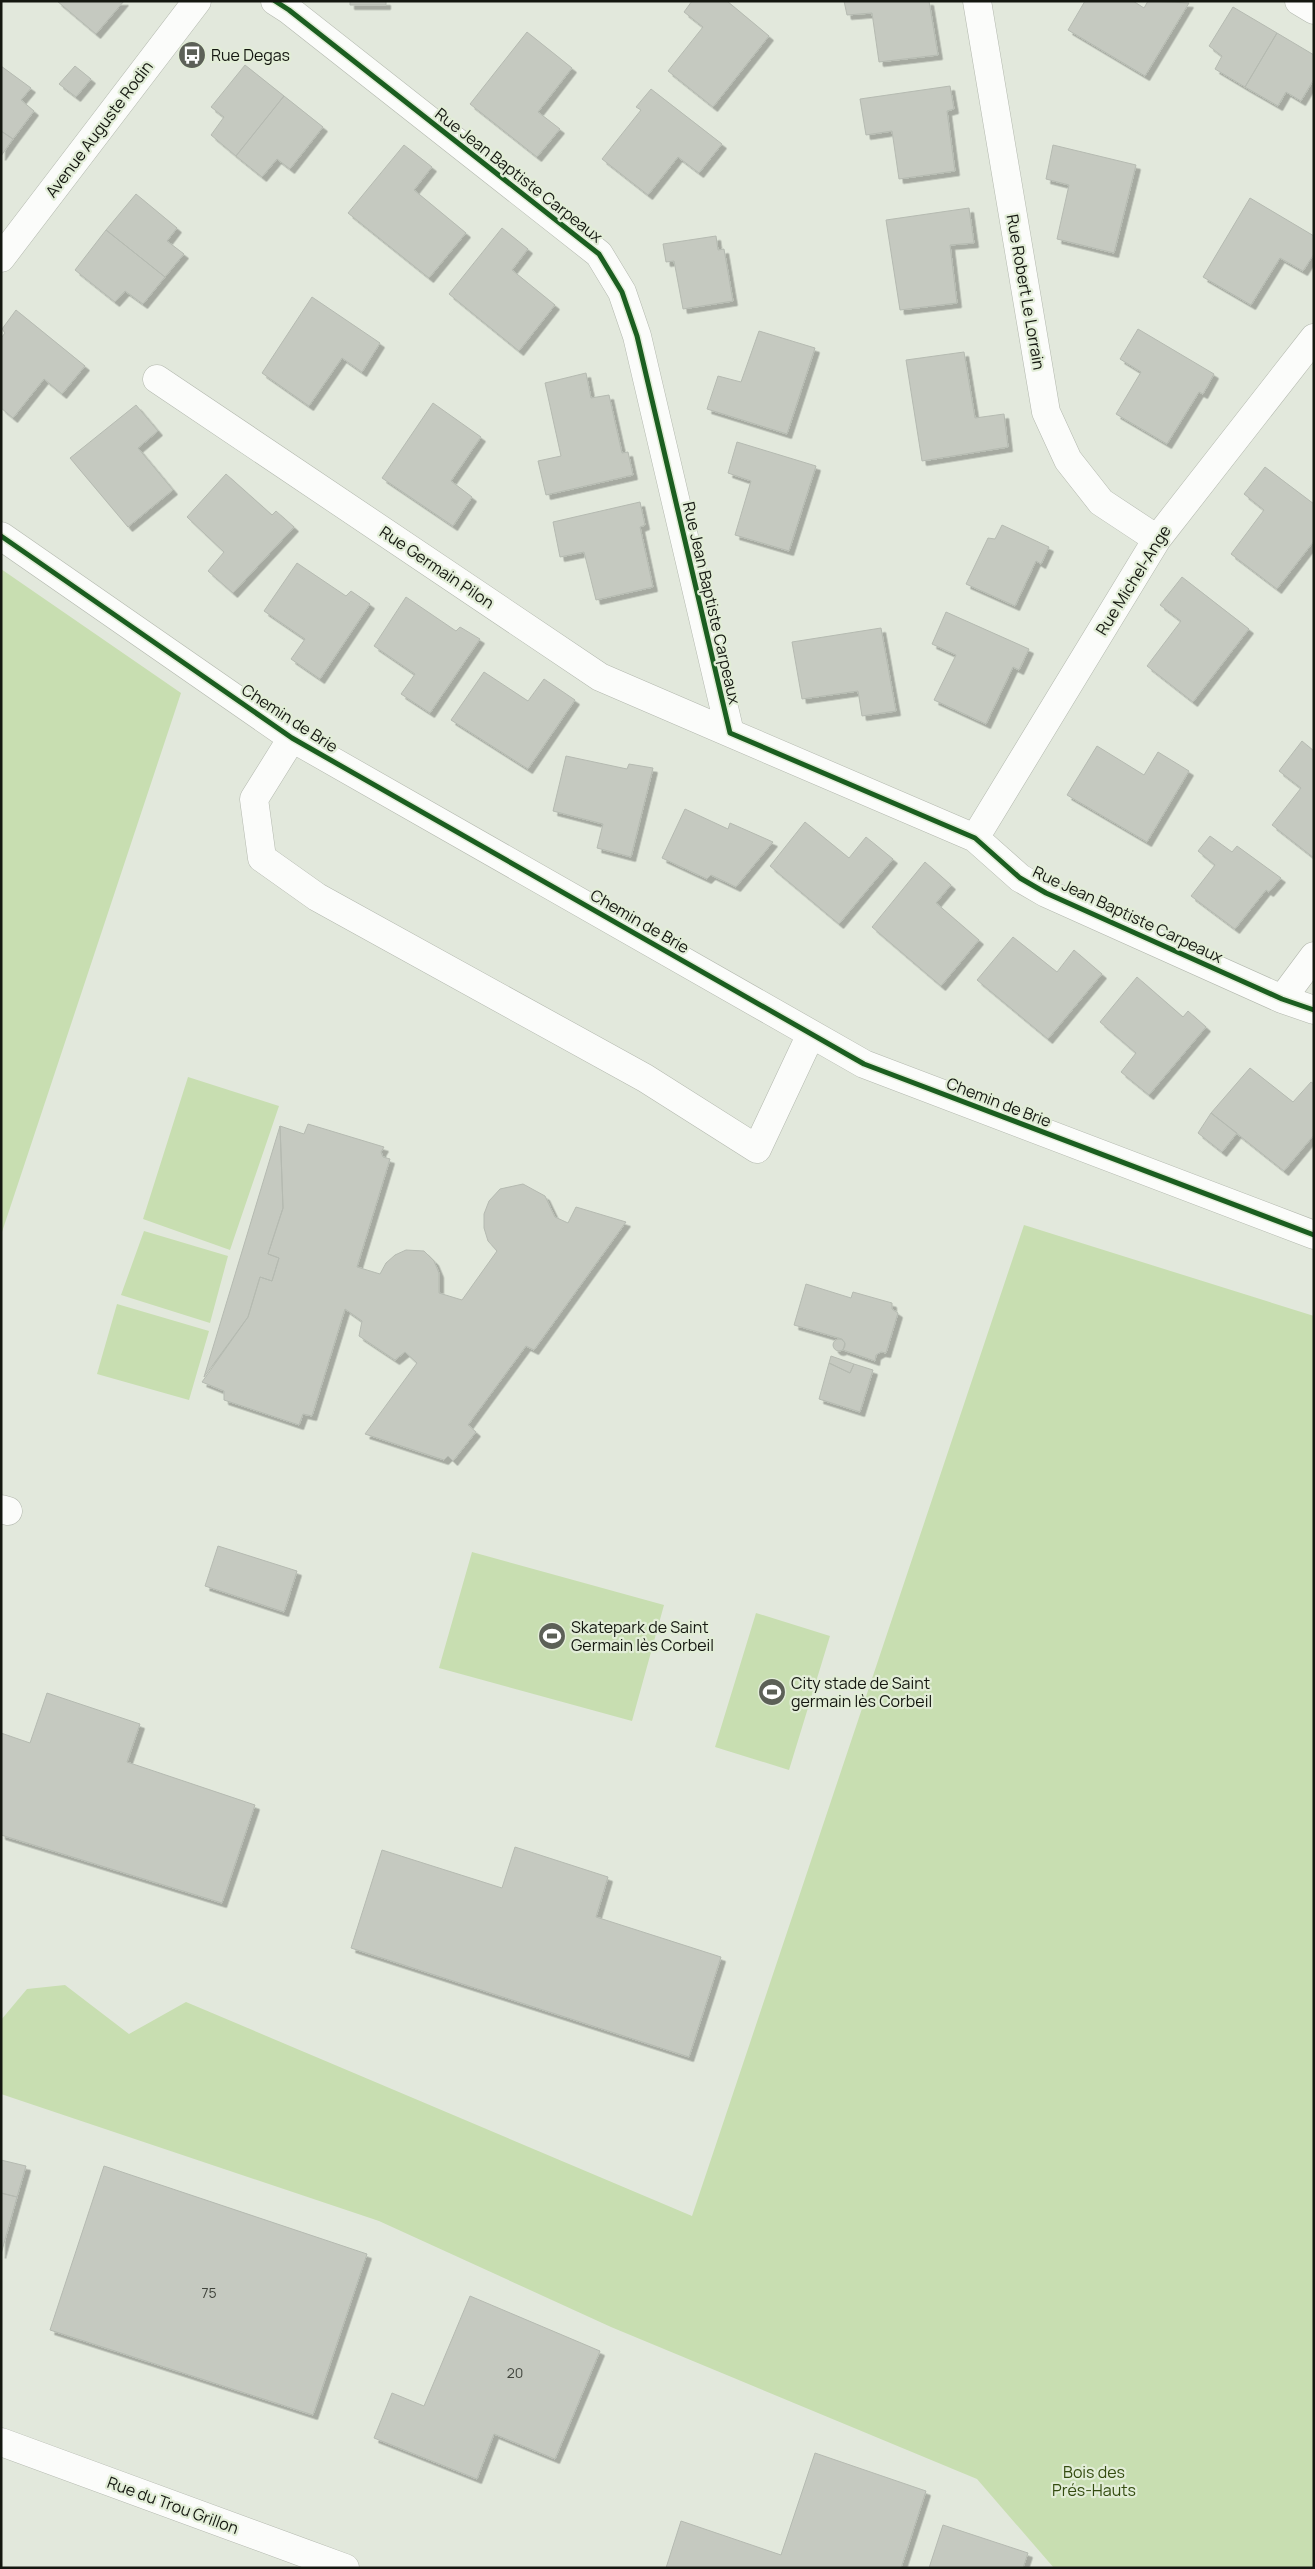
<svg xmlns="http://www.w3.org/2000/svg" width="1315" height="2569" font-family="Manrope,sans-serif">
	<defs>
		<filter id="shadow"><feDropShadow dx="4.5" dy="4.5" stdDeviation="0" flood-color="#0004"/></filter>
	</defs>
	<rect width="100%" height="100%" fill="#e2e8dc"/>
	<path fill="#c8deb1" d="M1,569L181,693L1,1235Z
		M188,1077L279,1106L230,1250L143,1219Z
		M1024,1225L1314,1316V2568H1054L977,2479L611,2327L379,2221L1,2094V2020L27,1989L65,1985L129,2034L186,2002L692,2216Z
		M144,1231L228,1256L210,1323L121,1295Z
		M117,1304L209,1331L189,1400L97,1374Z
		M472,1552L664,1605L632,1721L439,1668Z
		M756,1613L830,1636L789,1770L715,1747Z"/>
	<path fill="#c5c9c0" stroke="#b5bab1" filter="url(#shadow)" d="M57,1H124L96,34Z
		M350,1H386V5H350Z
		M692,1H727L769,36L713,107L668,71L703,27L684,12Z
		M844,1H929L938,55L879,62L872,13L847,15Z
		M1085,1H1133L1144,8L1148,1L1189,3L1145,76L1068,30Z
		M1233,7L1277,33L1245,87L1215,69L1222,56L1209,46Z
		M527,32L572,68L538,112L560,129L537,157L470,104Z
		M1277,33L1314,55V79L1301,101L1286,92L1278,106L1245,87Z
		M245,65L284,96L236,156L211,135L224,117L211,107Z
		M1,66L31,88L21,100L34,111L13,139L1,131Z
		M75,66L91,79L76,97L59,84Z
		M950,86L954,109L947,111L955,171L899,179L892,131L866,135L860,99Z
		M651,89L722,144L699,173L678,157L648,195L602,159L641,110L636,107Z
		M284,96L323,127L290,169L277,159L262,177L236,156Z
		M1,131L13,139L1,156Z
		M404,145L432,167L414,190L466,233L429,278L348,213Z
		M1053,145L1136,165L1114,253L1057,239L1069,185L1046,179Z
		M136,194L177,228L167,241L184,254L165,277L106,230Z
		M1250,198L1314,236V254L1303,271L1280,258L1251,305L1203,277Z
		M969,208L974,243L950,245L957,303L900,310L886,220Z
		M502,228L528,249L512,270L555,305L519,351L449,294Z
		M106,230L165,277L143,304L125,291L115,302L75,270Z
		M716,236L718,250L724,249L733,301L683,309L674,261L666,262L663,244Z
		M312,297L380,343L362,372L342,358L309,406L262,373Z
		M16,310L85,366L62,394L44,379L13,418L1,408V338L5,333L2,329Z
		M1138,329L1214,374L1203,394L1199,392L1167,444L1116,414L1141,372L1120,359Z
		M759,331L815,348L787,434L707,409L718,376L741,382Z
		M964,352L975,418L1004,414L1008,447L922,461L906,360Z
		M586,373L591,398L609,395L622,453L628,452L633,475L546,495L538,461L561,456L545,383Z
		M433,403L481,437L451,481L472,497L453,526L382,478Z
		M136,405L158,431L138,448L173,490L128,527L70,458Z
		M737,442L816,466L789,551L735,535L751,481L728,473Z
		M1265,467L1314,504V541L1277,589L1231,554L1264,510L1244,494Z
		M226,474L272,515L276,511L294,527L233,593L208,571L224,552L187,517Z
		M640,502L645,525L640,527L653,587L596,600L584,552L560,557L553,522Z
		M1002,525L1049,547L1041,564L1036,561L1015,606L966,584L988,538L995,539Z
		M297,563L346,596L351,591L370,604L320,679L291,659L305,639L264,611Z
		M1182,577L1249,629L1193,702L1147,666L1181,621L1160,605Z
		M406,597L456,631L460,627L480,639L430,713L401,694L415,674L374,646Z
		M946,612L1029,649L1019,670L1013,667L986,724L934,700L956,655L932,644Z
		M881,628L896,711L862,716L858,691L802,699L792,642Z
		M484,672L528,701L544,679L575,700L528,769L451,720Z
		M1302,741L1314,751V858L1272,825L1301,788L1279,771Z
		M1097,746L1144,775L1158,752L1189,771L1147,842L1067,795Z
		M566,756L627,769L629,764L653,768L631,857L597,848L603,824L553,811Z
		M685,809L728,829L730,823L773,842L736,887L711,875L707,879L662,858Z
		M805,822L849,858L866,837L893,859L839,924L770,866Z
		M1210,836L1232,852L1237,846L1281,878L1269,892L1266,890L1235,929L1191,896L1215,865L1198,851Z
		M925,862L951,885L936,903L979,940L941,986L872,927Z
		M1013,937L1057,972L1074,950L1102,974L1048,1039L977,980Z
		M1137,977L1183,1017L1188,1011L1206,1027L1149,1095L1121,1072L1136,1053L1100,1022Z
		M1250,1068L1293,1102L1311,1082L1314,1084V1135L1284,1171L1211,1113Z
		M1211,1113L1237,1133L1222,1152L1198,1133Z
		M308,1124L384,1147L381,1152L383,1157L390,1159L357,1267L380,1274L386,1263L395,1255L406,1250L424,1251L434,1261L439,1273V1293L462,1300L497,1251L488,1241L484,1228V1214L489,1201L500,1189L523,1184L545,1196L555,1217L568,1223L576,1207L626,1222L534,1350L526,1346L468,1425L476,1432L453,1461L448,1456L444,1460L365,1434L417,1363L405,1352L395,1360L359,1336L362,1321L345,1309L312,1416L303,1414L299,1425L224,1400V1391L202,1382L248,1317L260,1277L272,1281L279,1258L268,1254L283,1208L280,1126L304,1134Z
		M280,1126L283,1208L268,1254L279,1258L272,1281L260,1277L248,1317L204,1377Z
		M806,1284L851,1298L853,1292L892,1303V1309L898,1313L886,1353L881,1352L876,1355L875,1361L843,1350L845,1343L842,1339L794,1325Z
		M833 1345a6 6 0 1 1 12 0a6 6 0 1 1-12 0Z
		M831,1356L854,1364L850,1373L829,1363Z
		M829,1363L850,1373L854,1364L873,1370L860,1412L819,1399Z
		M218,1546L297,1571L284,1612L205,1586Z
		M47,1693L140,1724L127,1762L255,1805L222,1903L1,1835V1733L30,1743Z
		M515,1847L608,1877L596,1917L721,1957L689,2057L351,1948L382,1850L502,1888Z
		M1,2160L26,2166L17,2197L1,2193Z
		M104,2166L367,2254L313,2415L50,2330Z
		M1,2193L17,2197L1,2254Z
		M470,2296L600,2351L555,2459L494,2434L477,2479L374,2438L392,2393L424,2406Z
		M815,2453L926,2491L901,2568H666L681,2521L781,2555Z
		M943,2525L1028,2553L1023,2568H929Z"/>
	<g fill="none" stroke-linecap="round" stroke-linejoin="round">
		<g stroke="#b3b8ae" stroke-width="29">
			<path id="minor" d="M275,1L289,10L599,254L622,292L637,336L730,733L975,838L1020,878L1046,893L1282,999L1314,1010
				M977,1L1046,412L1068,460L1101,502L1157,539
				M1299,1L1314,10
				M1,258L197,1
				M157,379L600,677L730,733
				M1,536L292,738L864,1064L1314,1235
				M292,738L254,799L262,858L317,897L645,1078L757,1149L811,1034
				M975,838L1157,539L1314,338
				M1282,999L1314,956
				M1,1509L8,1511
				M1,2442L345,2568"/>
		</g>
		<use href="#minor" stroke="#fbfcfa" stroke-width="28"/>
		<g stroke="#e2edd7" stroke-width="8">
			<path id="cycleway" d="M275,1L289,10L599,254L622,292L637,336L730,733L975,838L1020,878L1046,893L1282,999L1314,1010
				M1,536L292,738L864,1064L1314,1235"/>
		</g>
		<use href="#cycleway" stroke="#1b5e20" stroke-width="5"/>
	</g>
	<defs>
		<g id="bus-disc" transform="scale(1.4375)"><circle r="9.5" fill="#5c6057" stroke="#e2edd7"/><path d="M-5-6H5V4H4V6H2V4H-2V6H-4V4H-5ZM-3.5-4V0h7V-4ZM-3.5 1.2v1.5H-2V1.2ZM2 1.2v1.5H3.5V1.2Z" fill="#fff"/></g>
		<g id="stadium-disc" transform="scale(1.4375)"><circle r="9.5" fill="#5c6057" stroke="#e2edd7"/><path d="M0-5a6.5 5 0 1 0 0 10a6.5 5 0 1 0 0-10ZM-3.5-1.8h7v3.6h-7Z" fill="#fff"/></g>
	</defs>
	<g fill-rule="evenodd">
		<use href="#bus-disc" x="192" y="55"/>
		<use href="#stadium-disc" x="552" y="1636"/>
		<use href="#stadium-disc" x="772" y="1692"/>
	</g>
	<g text-anchor="middle" dominant-baseline="central" stroke-width="4.5" stroke-linejoin="round" paint-order="stroke">
		<g font-size="14" fill="#40443c">
			<text x="209" y="2292">75</text>
			<text x="515" y="2372">20</text>
		</g>
		<g font-size="16" fill="#141710" stroke="#e2edd7" text-anchor="start">
			<text x="211" y="55">Rue Degas</text>
			<text x="571" y="1627">Skatepark de Saint<tspan x="571" dy="18">Germain lès Corbeil</tspan></text>
			<text x="791" y="1683">City stade de Saint<tspan x="791" dy="18">germain lès Corbeil</tspan></text>
		</g>
		<g font-size="16" fill="#141710" stroke="#e2edd7">
			<text transform="translate(99 129) rotate(-53)">Avenue Auguste Rodin</text>
			<text transform="translate(519 175) rotate(38)">Rue Jean Baptiste Carpeaux</text>
			<text transform="translate(1026 292) rotate(80)">Rue Robert Le Lorrain</text>
			<text transform="translate(437 567) rotate(34)">Rue Germain Pilon</text>
			<text transform="translate(1133 580) rotate(-58)">Rue Michel-Ange</text>
			<text transform="translate(712 603) rotate(77)">Rue Jean Baptiste Carpeaux</text>
			<text transform="translate(290 718) rotate(33)">Chemin de Brie</text>
			<text transform="translate(1128 914) rotate(25)">Rue Jean Baptiste Carpeaux</text>
			<text transform="translate(640 921) rotate(30)">Chemin de Brie</text>
			<text transform="translate(999 1102) rotate(21)">Chemin de Brie</text>
			<text transform="translate(173 2505) rotate(20)">Rue du Trou Grillon</text>
		</g>
		<g font-size="16" fill="#344c10" stroke="#e2edd7">
			<text x="1094" y="2472">Bois des<tspan x="1094" dy="18">Prés-Hauts</tspan></text>
		</g>
	</g>
	<rect width="1315" height="2569" fill="none" stroke="#141710" stroke-width="5"/>
</svg>
